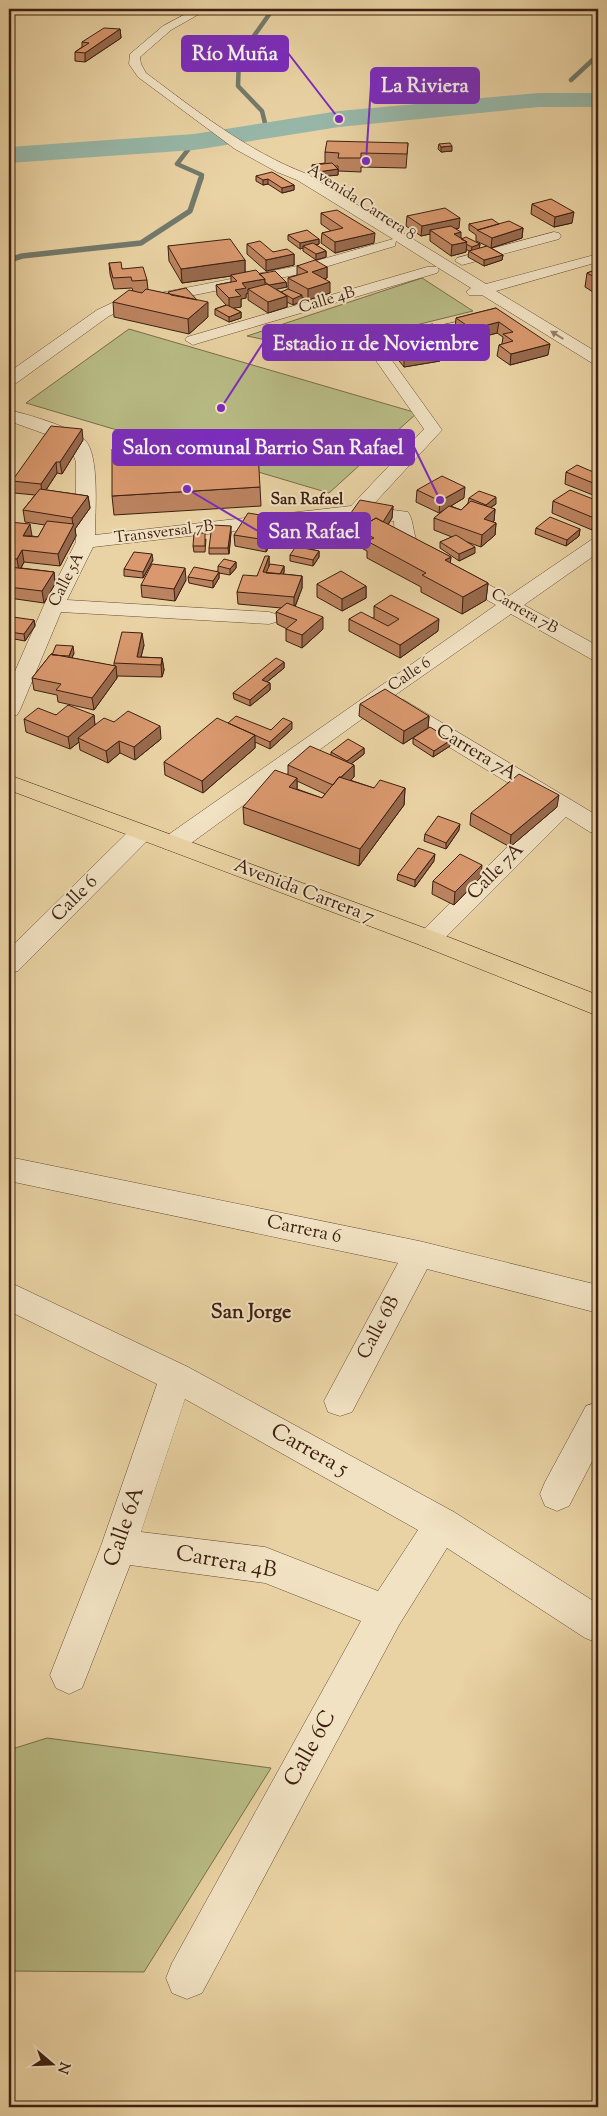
<svg xmlns="http://www.w3.org/2000/svg" width="607" height="2116" font-family="'Sorts Mill Goudy',serif">
	<rect width="100%" height="100%" fill="#e9d2a3"/>
	<filter id="stains"><feTurbulence type="fractalNoise" baseFrequency=".004" numOctaves="4"/><feColorMatrix values="0 0 0 0 .2 0 0 0 0 .09 0 0 0 0 .02 0 0 0 .5 -.17"/></filter>
	<radialGradient id="worn" r=".72"><stop offset=".6" stop-color="#630" stop-opacity="0"/><stop offset="1" stop-color="#630" stop-opacity=".3"/></radialGradient>
	<path fill="#b8bb85" stroke="#7a6d4b" d="M422,278L473,311L363,338L329,353L247,336Z
		M129,329L417,413L329,493L26,403Z
		M47,1738L271,1768L144,1972L9,1971V1750Z"/>
	<g fill="none" stroke-linecap="round" stroke-linejoin="round">
		<path stroke="#737a6c" stroke-width="4.5" d="M571,80L598,55
			M267,131L262,111L238,86L239,57L273,9
			M194,142L177,164L202,175L201,179"/>
		<path stroke="#737a6c" stroke-width="5.5" d="M9,260L22,256L141,243L190,211L201,178"/>
		<path fill="#97b7a8" fill-rule="evenodd" d="M539,93H598V107H539L339,127L194,150L9,163V147L194,134L339,111Z"/>
		<g stroke="#684c36" stroke-width="1">
			<path id="minor" d="M195,9H208L171,30L140,57L141,64L146,73C197,111 247,151 307,174L486,284L598,254V262L496,291L598,353V365L592,363L482,295H469L466,292L471,288L437,267L439,270L437,273L199,343L193,345L185,340L187,337L427,267H437L396,241L395,246L305,273L124,309L109,316L15,384L9,385V372L97,310L114,302L302,265L393,239L297,180L277,172L235,149L138,77L129,64L130,54L163,26Z
				M554,232L559,233L561,236L559,239L462,265L455,261L457,258Z
				M492,314L500,319L498,322L383,348L442,430L371,507L408,512C415,523 412,536 420,546L509,596L591,540L598,538V553L524,605L598,646V661L591,659L511,614L388,700L183,849L174,851L165,849L162,843L165,837L496,605L406,554L395,540L394,521L357,517L93,547L67,600L269,612L276,614L279,618L276,622L269,624L61,612L20,710L17,715L9,717V685L44,605L76,542V462L70,446L62,440L9,421V410C26,414 73,427 85,440C100,456 95,512 95,535L351,506L424,429L365,345L367,342Z
				M396,698L404,700L598,816V834L590,832L566,817L438,945L429,948L420,945L416,939L420,933L548,807L388,710L385,705L388,700Z
				M141,825L149,827L153,833L149,839L18,971L9,973V949L133,827Z
				M9,1157L419,1241L598,1285V1313L427,1269L352,1412L340,1416L328,1412L324,1401L398,1263L9,1181Z
				M9,1282L188,1367L454,1512L598,1604V1643L585,1638L447,1548L399,1625L202,1993L187,1999L172,1993L166,1978L172,1963L361,1621L265,1583L130,1565L82,1688L69,1694L56,1688L50,1675L101,1546L157,1384L9,1311ZM185,1399L418,1530L378,1591L265,1547L141,1532Z
				M598,1402V1450L569,1506L557,1511L545,1506L540,1494L545,1482L586,1406Z"/>
		</g>
		<g stroke="#3d1f11" stroke-width="1">
			<path id="major" d="M9,775L438,933L598,995V1016L420,945L9,790Z"/>
		</g>
		<use href="#minor" fill="#f1e2c3" fill-rule="evenodd"/>
		<use href="#major" fill="#e9d2a3" fill-rule="evenodd"/>
	</g>
	<path fill="#bb835f" stroke="#3d1f11" fill-rule="evenodd" d="M105,9H165L157,14Z
		M120,29L121,38L85,62L75,61V52L82,47V42Z
		M408,143L406,168L361,167V172L338,171V166H335L338,169V175L318,177L312,170V165L325,163V152Z
		M439,144L452,151L441,152L438,149Z
		M256,176L294,185V190L282,193L268,184L263,185L256,181Z
		M532,204L572,223L554,227L531,214Z
		M321,213L374,243L335,253L321,243L322,233L331,231L321,224Z
		M407,216L459,228L456,229L461,238L480,244L479,249L487,246L476,241V235L469,230V224H499L523,228L522,238L491,248L503,255L502,260L484,266L468,257L469,251L466,249V252L451,256L430,241V234L421,236L406,226Z
		M288,235L319,239V244L316,245L326,251V257L316,260L303,251V248L300,249L288,240Z
		M247,244L273,252L294,254V265L266,271L247,254Z
		M168,246L245,260V272L259,274L286,282L287,287L276,289L281,292L292,291L288,289V278L297,275V266L327,267V278L324,279L330,293L308,300L302,297V301L293,305L287,302V307L268,313L248,300V293L246,294V298L241,299V307L233,308L241,312V318L229,322L215,315V309L226,305L217,295L216,285L231,282V276L182,283L169,261Z
		M109,263L147,280L148,290L169,294L168,292L208,317L189,334L114,317L113,302L133,291L132,288L114,289L110,274Z
		M598,269V295L585,287L587,273Z
		M496,308L548,355L510,365L497,356L499,345L502,344L503,337L497,333L471,340L455,329L456,318Z
		M385,331L446,351L441,352L440,361L404,367L384,342Z
		M83,440L62,474L57,473L46,490L88,496L90,508L75,529L76,536L60,566L24,562L21,568L54,572L55,584L44,603L9,598V522L32,536L38,537L45,525L25,522L23,510L35,495L14,493L12,481Z
		M566,472L598,474V497L565,484Z
		M260,487L261,506L114,515L112,496Z
		M417,490L464,498L451,506L461,510L468,503L469,498L496,504L490,508L495,509L494,521L493,522L496,523L495,535L481,547L467,542L475,553L459,561L440,548V542L452,537L434,530V518L443,511L439,513L416,502Z
		M553,501H598L592,530L552,513Z
		M393,506L392,518L388,525L451,557L450,563L488,583L486,600L462,614L421,592V587L367,558V551L356,545V534L346,532V520Z
		M536,528L580,529L579,536L566,546L535,534Z
		M279,530L266,552L235,546L234,535Z
		M231,532L229,554H209V548Z
		M206,539L205,552H194L193,546Z
		M306,548L319,551V557L313,566L290,561V555Z
		M269,556V568L284,566V572L283,574L302,576V588L295,607L323,629L302,648L286,641V629H287L277,624L276,612L281,608L238,604L237,592L257,576Z
		M153,560L143,578L124,576V569Z
		M236,562V568L230,575L219,573V578L213,588L189,583L188,577L218,571V566Z
		M186,580L175,601L142,597L141,585Z
		M317,584L366,586V598L342,611L317,597Z
		M374,606L438,631L400,658L349,631V619L374,618Z
		M34,620L35,626L25,641L9,638V622Z
		M144,645L141,657L162,658L164,670L162,677L117,676V678L94,710L58,702L57,695L34,690L32,678L51,654L74,653L72,658L114,666V663Z
		M284,662V668L267,682L270,683V690L250,706L234,699L233,693Z
		M360,704L429,716L428,728L403,744L359,716Z
		M56,715H94L95,725L114,722L161,739L135,760L120,753L108,763L80,750L79,742L70,749L26,732L24,719Z
		M228,723L271,730L292,729L270,749L255,742V748L203,793L165,775L164,762Z
		M413,738L450,746L433,757L413,744Z
		M364,748V754L351,764L354,765V777L350,780L374,788H405L404,805L359,866L244,824L243,807L288,775V765L331,755V752ZM297,781L325,794L322,798L297,789Z
		M557,807L510,847L470,825L471,813Z
		M459,830L446,849L424,841L425,834Z
		M434,861L415,887L397,880L398,874Z
		M481,877L454,905L432,894L433,881Z"/>
	<path fill="#986a4d" stroke="#3d1f11" d="M9,9H13L14,19L9,23Z
		M157,9H165L157,14Z
		M120,29L121,38L85,62V53Z
		M452,146V151L441,152V147Z
		M338,169V175L318,177V172Z
		M268,179V184L263,185V180Z
		M294,185V190L282,193V188Z
		M574,212L572,223L554,227L555,217Z
		M460,218L459,228L435,233L430,230V234L421,236L422,226Z
		M523,228L522,238L491,248L492,238Z
		M461,232V241L454,234Z
		M375,233L374,243L335,253V242Z
		M319,239V244L305,247L303,246V248L300,249V243Z
		M467,242L466,252L451,256L452,245Z
		M480,244L479,250L471,252L472,247Z
		M326,251V257L316,260V254Z
		M294,254V265L266,271V260Z
		M503,255L502,260L484,266V260Z
		M245,260V274L231,275V276L182,283L181,269Z
		M327,267V278L312,283V272Z
		M265,279V290L248,289V293L246,294V298L241,299V307L229,309V298L235,290L242,283Z
		M286,282L287,287L268,291L267,285Z
		M330,282V293L308,300V289Z
		M302,295V301L293,305V299Z
		M287,296V307L268,313V302Z
		M208,302V317L189,334L188,319Z
		M241,312V318L229,322V317Z
		M499,322L497,333L471,340L472,329Z
		M447,340L446,351L441,352L440,361L404,367V356L434,342Z
		M550,344L548,355L510,365L511,354Z
		M82,429L83,440L62,474L60,462Z
		M56,462L57,473L42,496L41,484Z
		M465,487L464,498L439,513L440,501Z
		M88,496L90,508L75,529L76,536L60,566L58,554L73,526L72,518Z
		M496,497V504L485,511L486,505Z
		M393,506L392,518L381,535L382,523Z
		M495,509L494,521L482,531L484,519Z
		M598,515V525L592,530L594,518Z
		M279,518V530L266,552V540Z
		M496,523L495,535L481,547L482,535Z
		M30,524L32,536H23Z
		M231,526V532L229,554L228,548Z
		M580,529L579,536L566,546L567,540Z
		M475,547V553L459,561V554Z
		M22,550L24,562L19,571L17,559Z
		M319,551V557L313,566V560Z
		M152,554L153,560L143,578V572Z
		M269,556V568L265,578L263,572Z
		M451,557L449,574L445,560Z
		M236,562V568L230,575V569Z
		M284,566V572L278,586V579Z
		M185,568L186,580L175,601L174,589Z
		M54,572L55,584L44,603L42,591Z
		M219,572V578L213,588V581Z
		M302,576V588L294,609V597Z
		M488,583L486,600L462,614L463,597Z
		M366,586V598L342,611V599Z
		M323,617V629L302,648V635Z
		M439,619L438,631L400,658V645Z
		M34,620L35,626L25,641L24,634Z
		M142,633L144,645L139,664L137,657Z
		M73,646L74,653L70,662L69,656Z
		M162,658L164,670L162,677L161,665Z
		M284,662V668L262,686V680Z
		M116,666L117,678L94,710L92,698Z
		M270,683V690L250,706V700Z
		M94,715L95,727L78,738L79,742L70,749L68,737Z
		M429,716L428,728L403,744L404,731Z
		M292,722V729L270,749V742Z
		M160,726L161,739L135,760L134,747Z
		M255,735V748L203,793L202,781Z
		M451,740L450,746L433,757L434,751Z
		M119,741L120,753L108,763L106,751Z
		M364,748V754L347,767V761Z
		M354,765V777L333,797V785Z
		M297,778V795L289,787Z
		M405,788L404,805L359,866L360,849Z
		M559,795L557,807L510,847L511,835Z
		M460,824L459,830L446,849V843Z
		M435,854L434,861L415,887V880Z
		M482,865L481,877L454,905L455,892Z"/>
	<path fill="#d9986e" stroke="#3d1f11" d="M104,28L120,29L85,53L75,52L89,43L82,42Z
		M327,141L408,143L407,154L361,153V158H338L339,153L325,152Z
		M450,143L452,146L441,147L439,144Z
		M332,163L338,169L318,172L312,165Z
		M272,172L294,185L282,188L268,179L263,180L256,176Z
		M551,199L574,212L555,217L532,204Z
		M445,208L460,218L422,226L407,216Z
		M337,210L375,233L335,242L322,233L343,228L321,213Z
		M492,219L499,224L478,230L469,224Z
		M509,221L523,228L492,238L477,230Z
		M451,226L461,232L454,234L467,242L452,245L430,230Z
		M307,230L319,239L300,243L288,235Z
		M466,237L480,244L472,247L466,244L467,242L461,239Z
		M230,239L245,260L181,269L168,246Z
		M260,241L273,252L287,249L294,254L266,260L247,244Z
		M313,243L326,251L316,254L303,246Z
		M487,246L503,255L484,260L469,251Z
		M315,260L327,267L312,272L330,282L308,289L288,278L308,272L297,266Z
		M121,262L122,269L143,267L147,280L132,281L131,277L113,278L109,263Z
		M598,269V279L587,273Z
		M256,270L265,279L242,283L246,288L235,290L241,296L229,298L216,285L237,281L231,275Z
		M275,271L286,282L269,285L265,282V279L259,274Z
		M267,284L287,296L268,302L248,289Z
		M186,288L197,300L171,295L168,292Z
		M146,289L208,302L188,319L113,302L129,290L142,293Z
		M288,289L302,295L293,299L281,292Z
		M227,305L241,312L229,317L215,309Z
		M496,308L550,344L511,354L499,345L513,341L503,334L513,332L499,322L472,329L456,318Z
		M433,324L447,340L434,342L441,350L404,356L385,331Z
		M51,426L82,429L60,462H56L41,484L12,481Z
		M222,442L258,452L260,487L112,496V449Z
		M577,465L598,474V485L566,472Z
		M442,476L465,487L440,501L417,490Z
		M40,489L88,496L72,518L23,510Z
		M570,490L598,501V515L594,518L553,501Z
		M479,491L496,497L486,505L469,498Z
		M360,500L393,506L383,522L376,518L371,521L365,520L363,523L346,520Z
		M471,501L495,509L484,519L496,523L482,535L434,518L449,506L461,510Z
		M248,513L279,518L266,540L234,535Z
		M550,517L580,529L567,540L536,528Z
		M376,518L451,557L445,560L488,583L463,597L422,575L426,573L367,541L374,538L357,529Z
		M47,521L74,524L58,554L22,550L17,559L9,558V522L30,524L23,536L38,537Z
		M212,525L231,526L228,548H209Z
		M194,533H205V546H193Z
		M456,535L475,547L459,554L440,542Z
		M299,542L306,543L303,548L319,551L313,560L290,555Z
		M134,552L152,554L143,572L124,569Z
		M265,556H269L263,572L302,576L294,597L237,592L243,575L257,576Z
		M224,559L236,562L230,569L218,566Z
		M152,564L185,568L174,589L141,585Z
		M270,564L284,566L280,574L266,573Z
		M9,567L54,572L42,591L9,587Z
		M194,567L219,572L213,581L188,577Z
		M341,571L366,586L342,599L317,584Z
		M391,595L439,619L400,645L349,619L361,612L388,626L399,619L374,606Z
		M287,603L323,617L302,635L286,629L297,620L276,612Z
		M13,617L34,620L24,634L9,632V622Z
		M122,632L142,633L137,657L162,658L161,665L114,663Z
		M56,645L73,646L69,656L52,655Z
		M51,654L116,666L92,698L56,690L61,684L32,678Z
		M276,658L284,662L262,680L270,683L250,700L233,693Z
		M385,689L429,716L404,731L360,704Z
		M68,705L94,715L68,737L24,719L38,708L56,715Z
		M128,711L160,726L134,747L119,741L106,751L78,738L104,718L114,722Z
		M236,716L271,730L283,718L292,722L270,742L228,723Z
		M217,718L255,735L202,781L164,762Z
		M430,727L451,740L434,751L413,738Z
		M348,739L364,748L347,761L331,752Z
		M310,746L354,765L341,777H339L333,785L288,765Z
		M275,770L297,778L289,787L322,798L339,777L374,788L380,780L405,788L360,849L243,807Z
		M519,774L559,795L511,835L471,813Z
		M438,816L460,824L446,843L425,834Z
		M418,848L435,854L415,880L398,874Z
		M460,854L482,865L455,892L433,881Z"/>
	<defs><path id="oneway-solid" d="M-6-.8H1V-3.2L6.5 0L1 3.2V.8H-6Z" transform="scale(1.25)"/></defs>
	<use fill="#97806a" href="#oneway-solid" transform="translate(557 335) rotate(-148)"/>
	<g text-anchor="middle" dominant-baseline="central" stroke-width="4" stroke-linejoin="round" paint-order="stroke">
		<g font-size="16" fill="#3d1f11" stroke="#f1e2c3">
			<text transform="translate(361 203) rotate(33)">Avenida Carrera 8</text>
			<text transform="translate(327 301) rotate(-17)">Calle 4B</text>
			<text transform="translate(164 533) rotate(-7)">Transversal 7B</text>
			<text transform="translate(67 580) rotate(-63)">Calle 5A</text>
			<text transform="translate(524 612) rotate(30)">Carrera 7B</text>
			<text transform="translate(410 675) rotate(-34)">Calle 6</text>
		</g>
		<g font-size="16" font-weight="bold" fill="#3d1f11" stroke="#f1e2c3">
			<text x="307" y="500">San Rafael</text>
		</g>
		<g font-size="19" fill="#3d1f11" stroke="#f1e2c3">
			<text transform="translate(476 753) rotate(31)">Carrera 7A</text>
			<text transform="translate(496 872) rotate(-45)">Calle 7A</text>
			<text transform="translate(304 892) rotate(21)">Avenida Carrera 7</text>
			<text transform="translate(75 899) rotate(-45)">Calle 6</text>
			<text transform="translate(304 1230) rotate(12)">Carrera 6</text>
			<text transform="translate(379 1328) rotate(-62)">Calle 6B</text>
		</g>
		<g font-size="20" font-weight="bold" fill="#3d1f11" stroke="#f1e2c3">
			<text x="251" y="1313">San Jorge</text>
		</g>
		<g font-size="22" fill="#3d1f11" stroke="#f1e2c3">
			<text transform="translate(309 1451) rotate(29)">Carrera 5</text>
			<text transform="translate(125 1527) rotate(-71)">Calle 6A</text>
			<text transform="translate(226 1563) rotate(10)">Carrera 4B</text>
			<text transform="translate(311 1749) rotate(-61)">Calle 6C</text>
		</g>
	</g>
	<path fill="none" stroke="#7b2cbf" stroke-width="2" d="M339 119L288 53M366 161L371 85M221 408L263 343M440 500L414 447M187 489L258 531"/>
	<g fill="#7b2cbf" stroke="#f1e2c3" stroke-width="2">
		<circle cx="339" cy="119" r="5"/>
		<circle cx="366" cy="161" r="5"/>
		<circle cx="221" cy="408" r="5"/>
		<circle cx="440" cy="500" r="5"/>
		<circle cx="187" cy="489" r="5"/>
	</g>
	<g fill="#7b2cbf" stroke="#7b2cbf" stroke-width="2">
		<rect x="182" y="36" width="106" height="35" rx="5"/>
		<rect x="371" y="68" width="108" height="35" rx="5"/>
		<rect x="263" y="325" width="226" height="35" rx="5"/>
		<rect x="113" y="430" width="301" height="35" rx="5"/>
		<rect x="258" y="513" width="112" height="35" rx="5"/>
	</g>
	<g font-size="20" text-anchor="middle" font-weight="bold" fill="#fff">
		<text x="235" y="60">Río Muña</text>
		<text x="425" y="92">La Riviera</text>
		<text x="376" y="350">Estadio 11 de Noviembre</text>
		<text x="263" y="454">Salon comunal Barrio San Rafael</text>
		<text x="314" y="538">San Rafael</text>
	</g>
	<rect width="607" height="2116" fill="none" stroke="#e9d2a3" stroke-width="30"/>
	<rect x="10" y="10" width="587" height="2096" fill="none" stroke="#3d1f11" stroke-width="2.5"/>
	<rect x="15" y="15" width="577" height="2086" fill="none" stroke="#3d1f11"/>
	<g transform="translate(52 2064) rotate(109)" stroke="#f1e2c3" stroke-width="4" paint-order="stroke">
	<path d="M0-4L9 19L0 12L-9 19Z" fill="#3d1f11"/>
	<text y="-8" font-size="14" font-weight="bold" text-anchor="middle" fill="#3d1f11">N</text>
	</g>
	<rect width="100%" height="100%" filter="url(#stains)"/>
	<rect width="100%" height="100%" fill="url(#worn)"/>
</svg>
